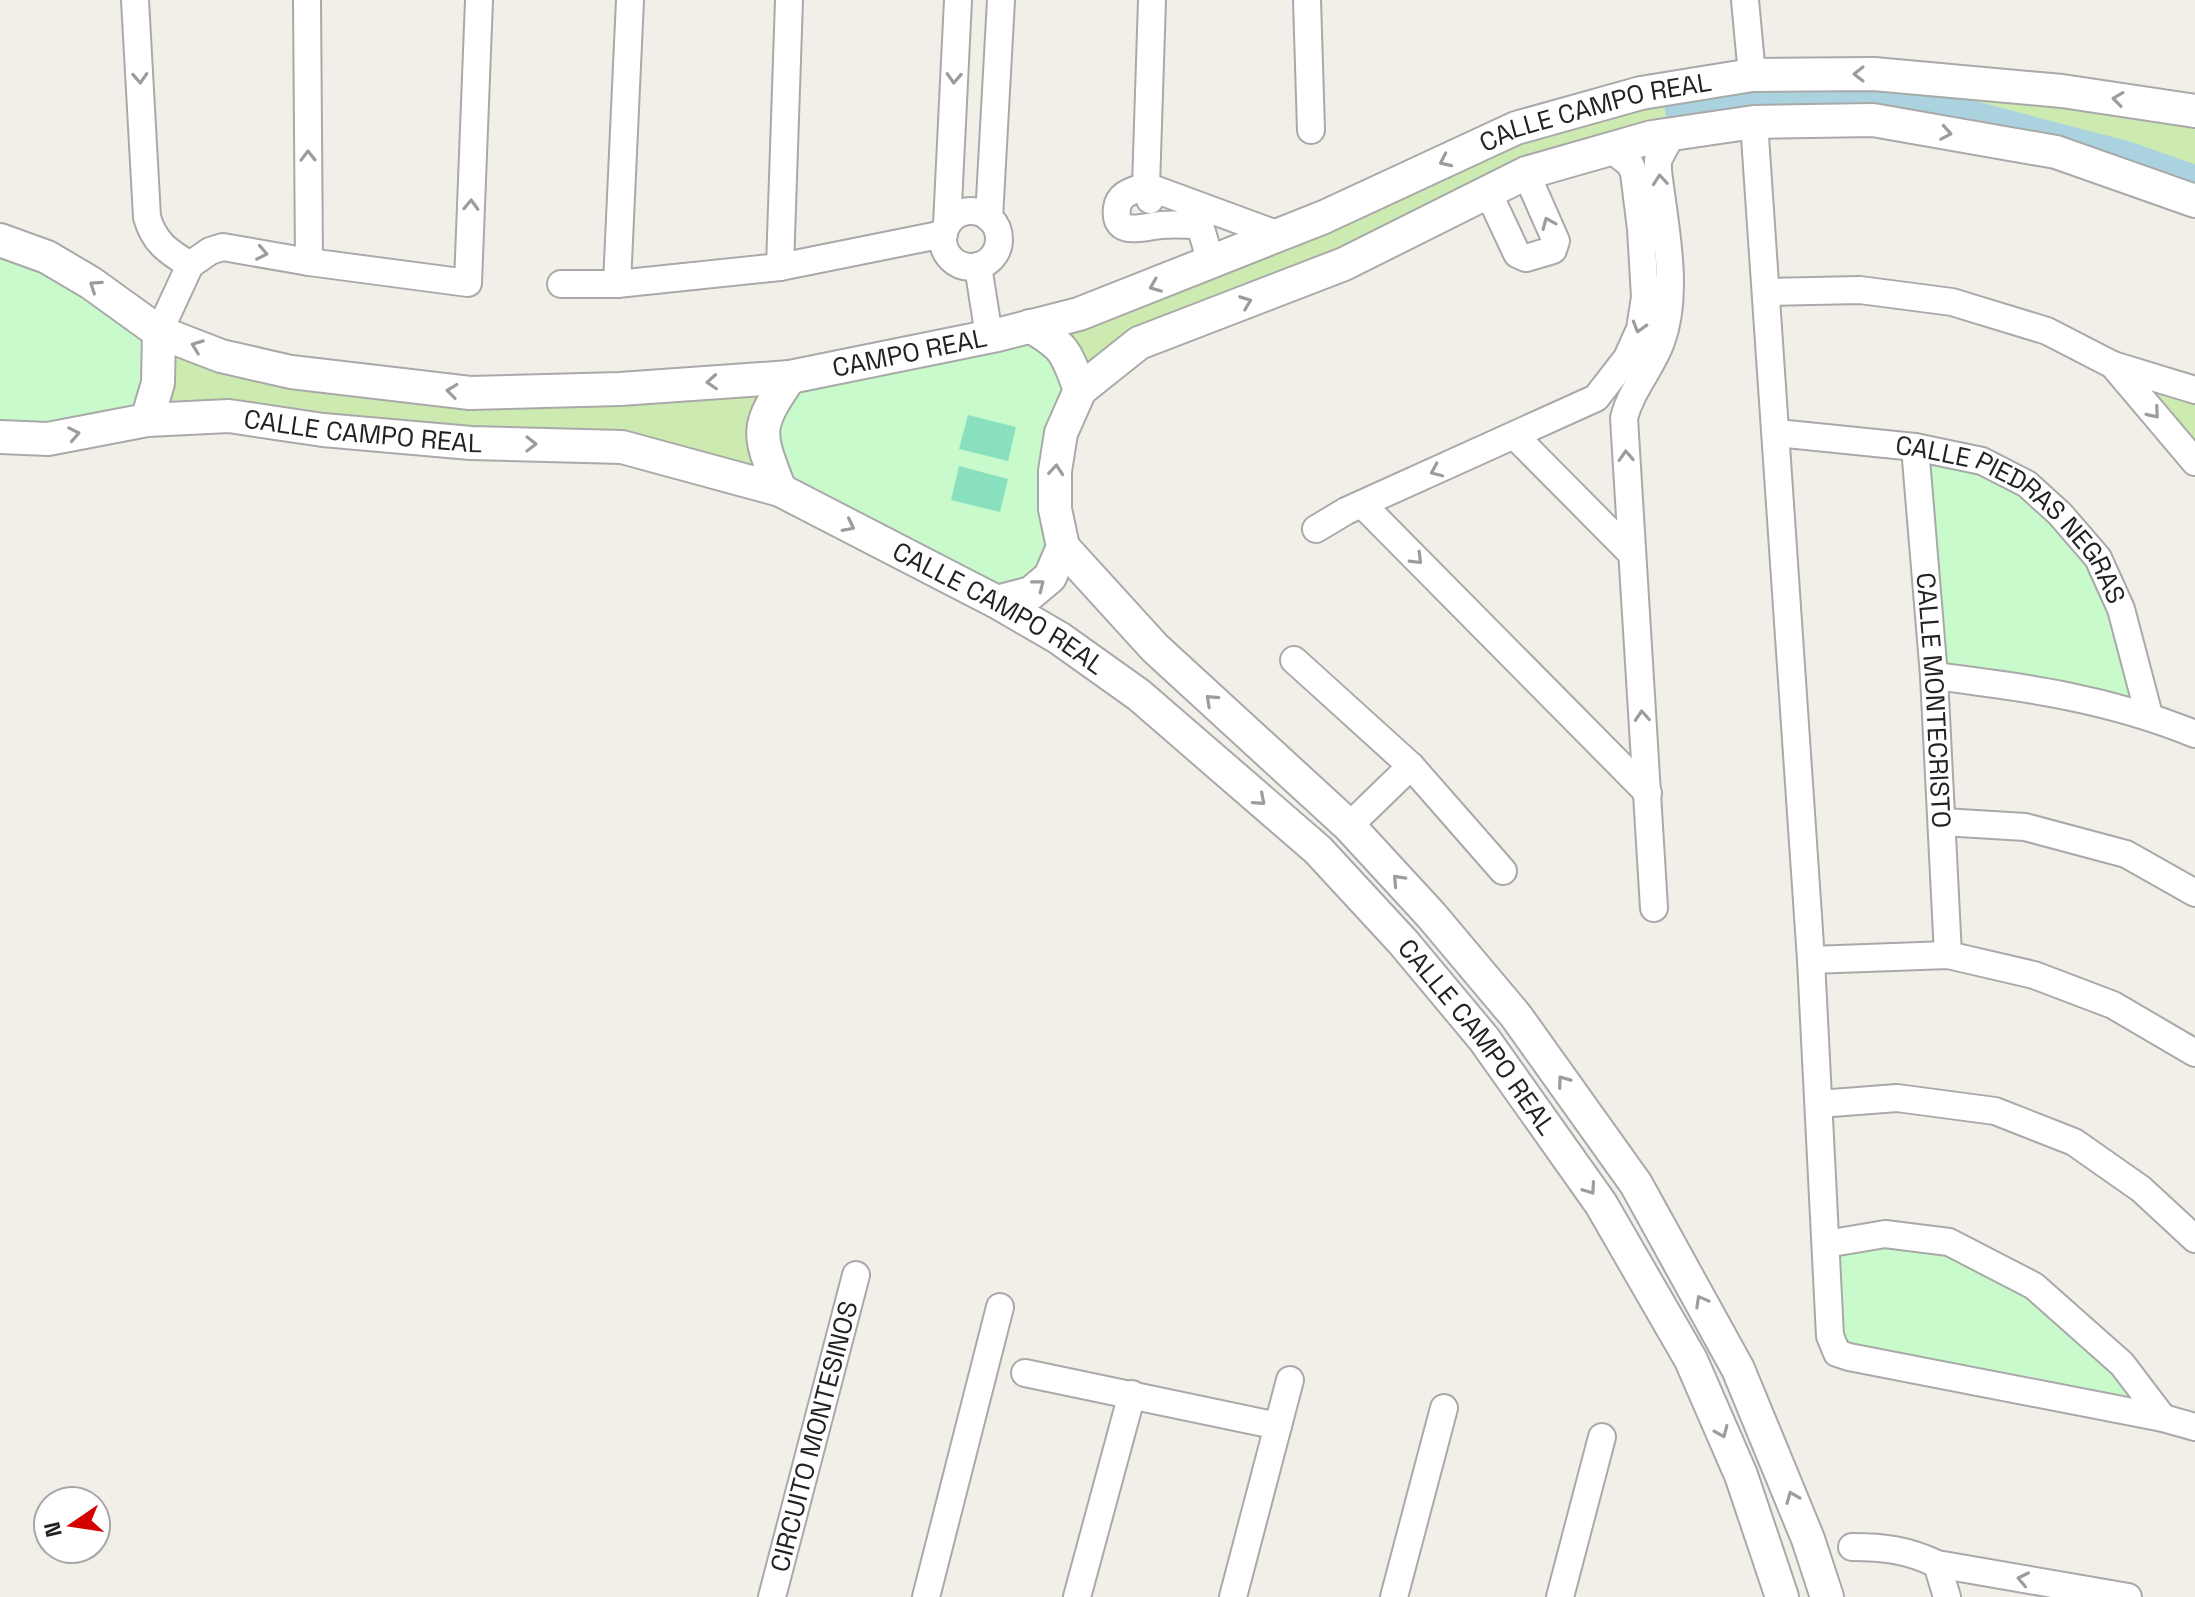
<svg xmlns="http://www.w3.org/2000/svg" width="2195" height="1597" font-family="'Space Grotesk',sans-serif">
	<rect width="100%" height="100%" fill="#f2efe9"/>
	<path fill="#cdebb0" d="M1752,75L2195,111V201L1873,120L1652,137L1139,343L1080,390L1055,340L1079,314L1516,128Z
		M159,332L470,393L790,377L780,490L622,447L147,420Z
		M2113,365L2195,390V462Z"/>
	<path fill="#c8facc" d="M0,240L159,332L147,420L0,437Z
		M997,335L1065,350L1061,433L1063,547L997,602L780,490L767,410L790,377Z
		M1915,447L1982,461L2098,558L2149,715L1934,676Z
		M1949,1242L2034,1286L2163,1418L1837,1353L1826,1244Z"/>
	<path fill="#88e0be" d="M968,415L1016,427L1008,461L959,449Z
		M959,466L1008,479L1000,512L951,500Z"/>
	<g fill="none" stroke-linecap="round" stroke-linejoin="round">
		<path stroke="#aad3df" stroke-width="22" d="M1676,111L1759,99L1858,95L1955,107L2126,152L2195,176"/>
		<g stroke="#a9a9a9" stroke-width="30">
			<g id="minor">
				<path d="M135,0L147,217C154,243 169,252 190,265"/>
				<path d="M307,0L309,262"/>
				<path d="M1307,0L1311,130"/>
				<path d="M1745,0L1752,75"/>
				<path d="M1754,122L1811,960L1830,1336L1837,1353L1849,1357L2163,1418L2195,1427"/>
				<path d="M1488,192L1517,254L1526,258L1553,250L1556,241L1526,173"/>
				<path d="M1150,200L1146,186L1152,0"/>
				<circle cx="971" cy="239" r="28"/>
				<path d="M989,218L1001,0"/>
				<path d="M947,225L958,0"/>
				<path d="M1211,263L1200,225C1187,225 1174,224 1161,225C1146,226 1113,239 1117,208C1119,193 1133,191 1146,186L1279,235"/>
				<path d="M978,266L989,336"/>
				<path d="M780,267L789,0"/>
				<path d="M561,284H617L780,267L944,234"/>
				<path d="M617,284L630,0"/>
				<path d="M1767,292L1860,290L1952,302L2047,331L2113,365L2195,390"/>
				<path d="M159,332L190,265L210,251L223,247L309,262L468,283L479,0"/>
				<path d="M2113,365L2195,462"/>
				<path id="s1" d="M1777,433L1915,447L1982,461L2027,484L2060,514L2098,558L2121,609L2149,715"/>
				<path d="M1515,436L1631,553"/>
				<path id="s2" d="M1915,447L1934,676L1948,955"/>
				<path d="M1362,504L1648,793"/>
				<path d="M1316,529L1346,511L1596,398L1627,358L1640,329L1645,297L1641,229L1634,173L1630,164L1611,149"/>
				<path d="M1294,660L1411,766L1503,871"/>
				<path d="M1934,676C2025,687 2109,699 2195,734"/>
				<path d="M1943,822L2025,827L2126,854L2195,893"/>
				<path d="M1349,826L1411,766"/>
				<path d="M1654,908L1624,418C1631,390 1651,369 1661,342C1680,291 1664,223 1658,171V160L1672,134"/>
				<path d="M1811,960L1948,955L2034,975L2113,1005L2195,1053"/>
				<path d="M1819,1104L1897,1098L1995,1111L2074,1142L2141,1189L2195,1239"/>
				<path d="M1826,1244L1885,1234L1949,1242L2034,1286L2122,1364L2163,1418"/>
				<path d="M1025,1373L1278,1426"/>
				<path d="M1852,1547C1884,1547 1908,1550 1937,1564L2128,1597"/>
				<path d="M1937,1564L1947,1597"/>
				<path id="s3" d="M772,1597L856,1275"/>
				<path d="M926,1597L1000,1307"/>
				<path d="M1077,1597L1132,1394"/>
				<path d="M1233,1597L1290,1380"/>
				<path d="M1394,1597L1444,1408"/>
				<path d="M1560,1597L1602,1437"/>
			</g>
		</g>
		<g stroke="#a9a9a9" stroke-width="36">
			<g id="tertiary">
				<path id="s4" d="M0,240L47,257L91,283L159,332L221,356L291,372L470,393L620,389L790,377L997,335L1079,314L1324,217L1516,128L1641,93L1752,75L1874,74L2062,91L2195,111"/>
				<path d="M1080,390L1139,343L1344,264L1526,173L1652,137L1754,122L1873,120L2056,152L2195,201"/>
				<path d="M147,420L158,383L159,332"/>
				<path id="s5" d="M0,437L48,439L147,420L229,416L323,430L471,443L622,447L780,490L997,602L1059,638L1139,695L1318,850L1403,942L1484,1039L1601,1204L1691,1360L1741,1475L1782,1597"/>
				<path d="M780,490C758,432 754,429 790,377"/>
				<path d="M1063,547L1155,648L1349,826L1431,915L1516,1016L1636,1184L1738,1369L1808,1539L1827,1597"/>
				<path d="M997,602L1031,593L1050,577L1063,547L1055,509V471L1061,433L1080,390C1066,352 1066,347 1030,326"/>
			</g>
		</g>
		<use href="#minor" stroke="#fff" stroke-width="26"/>
		<use href="#tertiary" stroke="#fff" stroke-width="32"/>
	</g>
	<defs><path id="oneway-chevron" d="M-2-3.5L2.5 0L-2 3.5" fill="none" stroke-width="1.6" stroke-linecap="round" stroke-linejoin="round" transform="scale(2)"/></defs>
	<g stroke="#9c9c9c">
		<use href="#oneway-chevron" transform="translate(1859 74) rotate(180)"/>
		<use href="#oneway-chevron" transform="translate(140 78) rotate(87)"/>
		<use href="#oneway-chevron" transform="translate(954 78) rotate(93)"/>
		<use href="#oneway-chevron" transform="translate(2118 99) rotate(-172)"/>
		<use href="#oneway-chevron" transform="translate(1946 133) rotate(10)"/>
		<use href="#oneway-chevron" transform="translate(308 156) rotate(-91)"/>
		<use href="#oneway-chevron" transform="translate(1445 161) rotate(155)"/>
		<use href="#oneway-chevron" transform="translate(1660 180) rotate(-95)"/>
		<use href="#oneway-chevron" transform="translate(471 205) rotate(-88)"/>
		<use href="#oneway-chevron" transform="translate(1548 223) rotate(-113)"/>
		<use href="#oneway-chevron" transform="translate(262 253) rotate(11)"/>
		<use href="#oneway-chevron" transform="translate(95 286) rotate(-146)"/>
		<use href="#oneway-chevron" transform="translate(1155 286) rotate(158)"/>
		<use href="#oneway-chevron" transform="translate(1246 302) rotate(-21)"/>
		<use href="#oneway-chevron" transform="translate(1639 327) rotate(106)"/>
		<use href="#oneway-chevron" transform="translate(197 346) rotate(-159)"/>
		<use href="#oneway-chevron" transform="translate(712 382) rotate(176)"/>
		<use href="#oneway-chevron" transform="translate(452 391) rotate(-173)"/>
		<use href="#oneway-chevron" transform="translate(2154 413) rotate(50)"/>
		<use href="#oneway-chevron" transform="translate(74 434) rotate(-11)"/>
		<use href="#oneway-chevron" transform="translate(531 444) rotate(1)"/>
		<use href="#oneway-chevron" transform="translate(1626 456) rotate(-93)"/>
		<use href="#oneway-chevron" transform="translate(1056 470) rotate(-85)"/>
		<use href="#oneway-chevron" transform="translate(1436 471) rotate(156)"/>
		<use href="#oneway-chevron" transform="translate(849 526) rotate(27)"/>
		<use href="#oneway-chevron" transform="translate(1417 559) rotate(45)"/>
		<use href="#oneway-chevron" transform="translate(1039 585) rotate(-38)"/>
		<use href="#oneway-chevron" transform="translate(1211 700) rotate(-137)"/>
		<use href="#oneway-chevron" transform="translate(1642 716) rotate(-94)"/>
		<use href="#oneway-chevron" transform="translate(1260 800) rotate(41)"/>
		<use href="#oneway-chevron" transform="translate(1398 880) rotate(-133)"/>
		<use href="#oneway-chevron" transform="translate(1563 1081) rotate(-126)"/>
		<use href="#oneway-chevron" transform="translate(1590 1189) rotate(55)"/>
		<use href="#oneway-chevron" transform="translate(1701 1301) rotate(-119)"/>
		<use href="#oneway-chevron" transform="translate(1722 1432) rotate(67)"/>
		<use href="#oneway-chevron" transform="translate(1792 1497) rotate(-112)"/>
		<use href="#oneway-chevron" transform="translate(2023 1579) rotate(-168)"/>
	</g>
	<g text-anchor="middle" dominant-baseline="central" stroke-width="6" stroke-linejoin="round" paint-order="stroke">
		<g font-size="26" fill="#222" stroke="#fff">
			<text stroke="none"><textPath href="#s4" startOffset="1676">CALLE CAMPO REAL</textPath></text>
			<text stroke="none"><textPath href="#s4" startOffset="946">CAMPO REAL</textPath></text>
			<text stroke="none"><textPath href="#s5" startOffset="366">CALLE CAMPO REAL</textPath></text>
			<text stroke="none"><textPath href="#s1" startOffset="264">CALLE PIEDRAS NEGRAS</textPath></text>
			<text stroke="none"><textPath href="#s5" startOffset="1038">CALLE CAMPO REAL</textPath></text>
			<text stroke="none"><textPath href="#s2" startOffset="254">CALLE MONTECRISTO</textPath></text>
			<text stroke="none"><textPath href="#s5" startOffset="1686">CALLE CAMPO REAL</textPath></text>
			<text stroke="none"><textPath href="#s3" startOffset="166">CIRCUITO MONTESINOS</textPath></text>
		</g>
	</g>
	<g transform="translate(72 1525) rotate(257)"><circle r="38" fill="#ffffff" stroke="#a7a7a7" stroke-width="2"/>
	<path d="M0-6L14 30L0 20L-14 30Z" fill="#d40000"/>
	<text y="-12" font-size="22" font-weight="bold" text-anchor="middle" fill="#222222">N</text>
	</g>
</svg>
